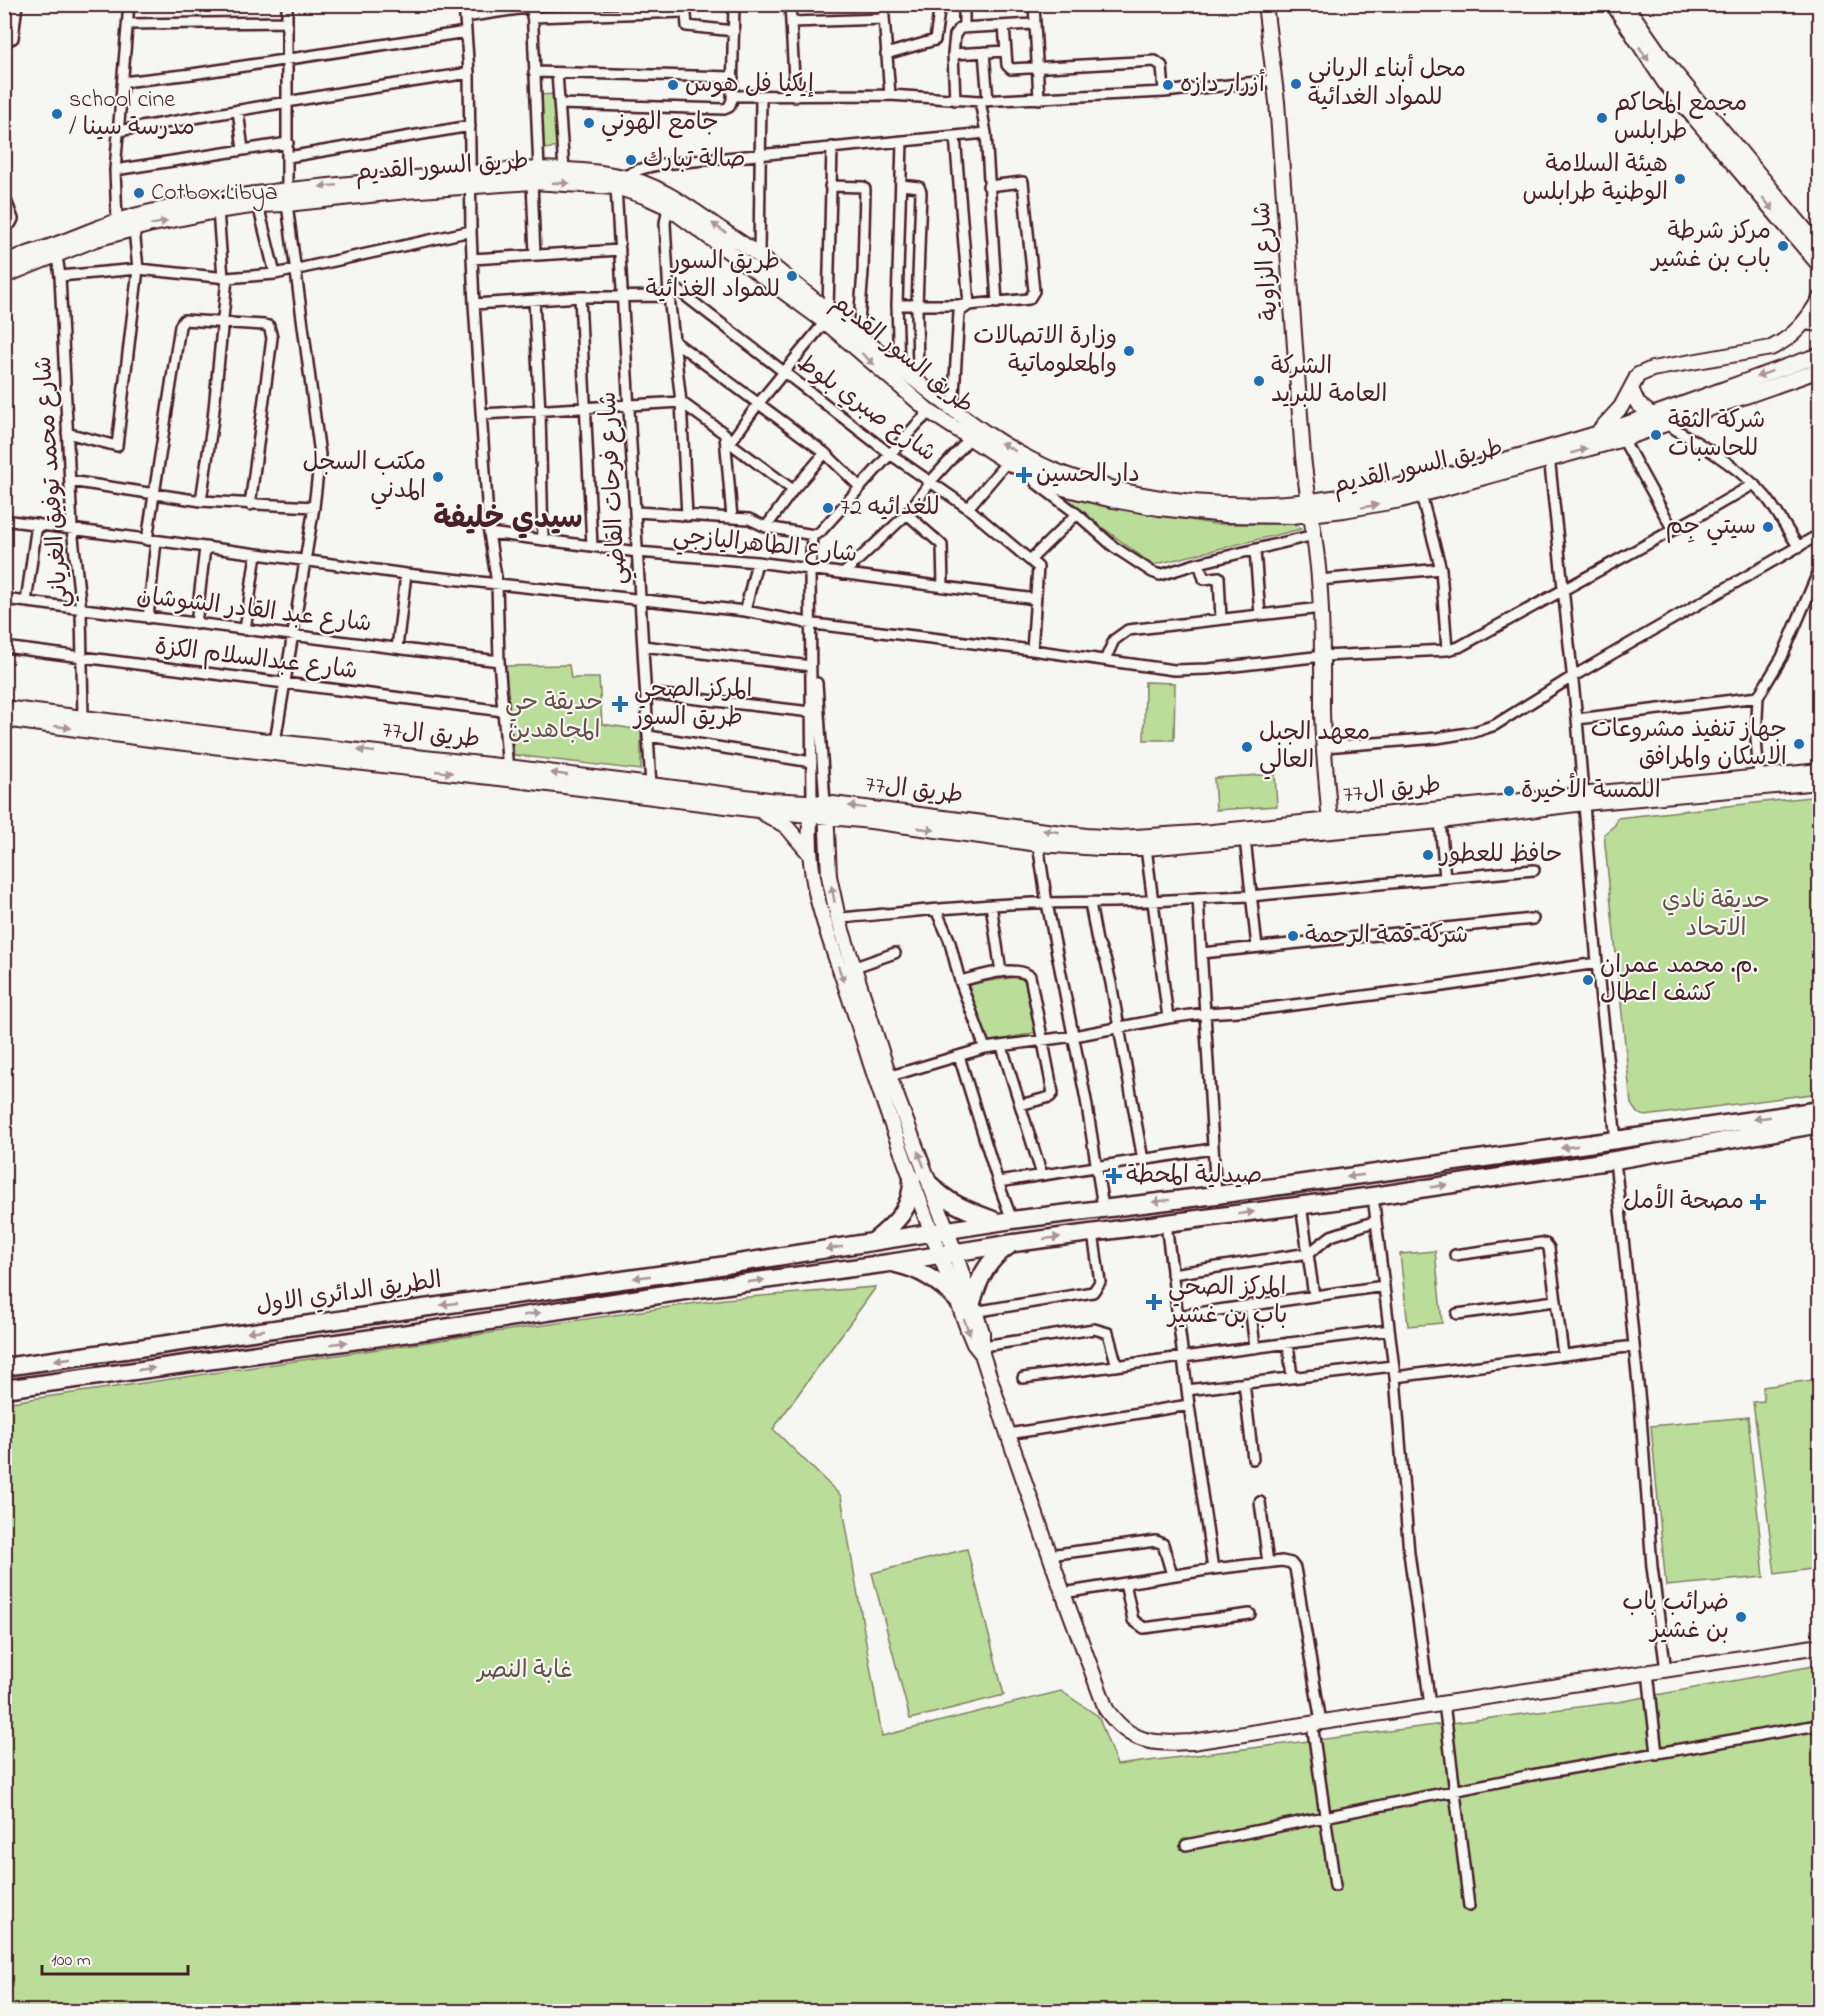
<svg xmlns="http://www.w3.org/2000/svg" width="1824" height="2016" font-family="'Indie Flower','Playpen Sans Arabic',sans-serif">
	<rect width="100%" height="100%" fill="#f6f6f2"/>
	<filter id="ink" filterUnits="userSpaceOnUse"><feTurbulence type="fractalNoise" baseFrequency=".0167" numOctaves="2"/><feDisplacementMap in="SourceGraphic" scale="12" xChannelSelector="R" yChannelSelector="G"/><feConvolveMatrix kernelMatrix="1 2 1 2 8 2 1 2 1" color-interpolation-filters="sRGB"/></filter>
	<g filter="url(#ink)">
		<path fill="#bade99" stroke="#827e62" stroke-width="1.5" d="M556,94L560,147L543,149L539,95Z
			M1048,487L1127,510L1214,524H1296L1301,529L1153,565Z
			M569,665L571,678H599L602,724L641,730V770L514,755L505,666Z
			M1145,682L1175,683L1174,740H1144Z
			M1275,774L1277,806L1216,810L1214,778Z
			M1819,796V1093L1645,1116L1637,1113L1631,1104L1604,834L1615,825L1617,818Z
			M1023,976L1037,1032L987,1043L963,985Z
			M1435,1251L1442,1323L1408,1326L1400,1254Z
			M876,1287L773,1429L841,1496L882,1736L1061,1691L1098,1716L1117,1765L1618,1702L1819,1665V2011H5L4,1403L725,1299Z
			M1819,1379V1568L1775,1574L1753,1402L1764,1401L1763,1387Z
			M1748,1417L1764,1577L1666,1586L1651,1426Z
			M967,1549L1004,1695L910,1719L872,1573Z"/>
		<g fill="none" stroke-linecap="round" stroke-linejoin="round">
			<g stroke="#4a1f2b" stroke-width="14">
				<path id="street" d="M464,4L469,73L471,231L474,304L489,533L497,583L499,661L508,771
					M532,4L539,170
					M685,4L687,26L734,31
					M790,4L795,97
					M883,4L890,95
					M1034,4L1039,99
					M465,17L532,7
					M532,17L685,12
					M792,22L884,19
					M128,24L287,22
					M1004,26L1007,65L1011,69L1155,61L1162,66L1164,92
					M964,28V4
					M4,42L13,38L17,4
					M984,52L988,101
					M886,54L935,40L940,4
					M953,54L955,35L960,28L1034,24
					M534,72L733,77
					M557,73L564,170
					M123,82L192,74L466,32
					M733,96L890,95L980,101L1164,92L1275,80
					M955,100L953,54L1006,51
					M980,101L986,133L997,303
					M560,104L724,109L729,107L732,100L734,4
					M238,110L243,150
					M118,131L345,92L469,73
					M288,157L470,126
					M115,170L288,143
					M532,182L535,255
					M901,185L919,187L921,192L917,306L918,382
					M830,186L863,187L865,189L863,272L858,335
					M4,195L13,219L11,223L4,226
					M258,205L275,274
					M668,207L665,223L669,296L681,402L687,516
					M218,210L223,278
					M117,221L115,170L129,4
					M56,250L60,276L72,528L81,610L83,718
					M759,255L761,96
					M472,259L620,250
					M60,276L138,269L227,278L275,274L471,231
					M670,284L890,454L968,508L1038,567L1032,650
					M580,297L592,546
					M534,300L540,412L543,540
					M474,304L580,297L669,296
					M897,305H969L1029,299L1034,291L1023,182L988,186
					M674,341L825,453L860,487
					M899,367L897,305L902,142
					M953,411L959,312L969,305L955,136
					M482,414L681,402L725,434L730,443L793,490
					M1666,424C1698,442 1742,469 1766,497C1778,512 1787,531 1799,547
					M67,433L117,446L138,269L134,229
					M725,436L732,518
					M1623,439L1673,530
					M730,443L758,404L820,328L829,325L828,310L832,147
					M1549,456L1577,719L1597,963L1616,1140
					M1030,474L1036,483L1077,514L1114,547L1152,572L1160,575L1199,563L1314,535
					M70,481L201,501L314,507
					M1421,495L1441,569
					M201,501L213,419L227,278
					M968,508L1007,462
					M636,512L749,519L766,527L814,535L820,532L919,422L930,412
					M907,514L942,545L943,587
					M4,520L406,574L745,611L814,624L1032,650L1174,670L1208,669L1323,656L1447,650L1459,647L1702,514L1754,484
					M766,527L793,490L825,453
					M489,533L638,552L757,562L1035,599
					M147,540L180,326L184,320L264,325L269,326L272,338L250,505
					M1255,550L1260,615
					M1030,560L1077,514
					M1199,563L1204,579L1219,577L1221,619
					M843,574L907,514L931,481L970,438
					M1319,580L1441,569L1447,650
					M4,599L499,661
					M26,602L37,524
					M745,611L757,562
					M148,618L156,541
					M196,624L205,548
					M245,630L256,554
					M643,646L811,666
					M4,647L503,711
					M397,648L406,574
					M1105,660L1114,640L1128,630L1321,608
					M817,683L825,803
					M646,693L811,712
					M1577,719L1758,697
					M648,736L812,762
					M275,742L314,507L320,455L287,204V4
					M1325,747L1437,738L1474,732L1495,725L1572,677L1820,534
					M1759,776L1756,739L1758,697L1782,657L1820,568
					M651,786L616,187C627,170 643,168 663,164L986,133
					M812,802L810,571L812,535
					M1440,821L1445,878
					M1245,839L1257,947
					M1038,844L1047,903L1086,1100L1103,1207
					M1146,848L1168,1018
					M1090,903L1097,941L1106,961L1111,983L1143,1160
					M991,905L1001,972
					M936,910L949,939L960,981L985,1048
					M838,918C903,913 969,905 1034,903C1089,902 1143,903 1198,898
					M1202,953L1533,919
					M855,967L895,953
					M960,981C978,977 1013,964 1030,976L1053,1093L1050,1097L1020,1105
					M1002,1047L1042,1175
					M959,1056L998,1182L1012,1220
					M884,1078L985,1048L1074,1036L1168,1018L1206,1013L1254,1010L1443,986L1597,963
					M1615,1160L1640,1403L1652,1567L1666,1670
					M998,1182L1212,1149
					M1216,1195L1198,898L1250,896L1534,870
					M1373,1196L1395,1377L1409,1553L1430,1705
					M1301,1205L1314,1296
					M1166,1223L1189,1405L1213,1569
					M1455,1255L1541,1243L1546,1244L1549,1248L1563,1354
					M1172,1274L1309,1253L1331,1236L1376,1221
					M1250,1305L1255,1348
					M974,1312L1093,1292L1100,1282L1093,1233
					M1457,1314L1555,1301
					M1177,1316L1384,1286
					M1288,1343L1292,1377
					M983,1346L1094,1329L1108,1333L1117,1366
					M1395,1377L1634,1346
					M1023,1378L1389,1330
					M1244,1383L1253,1459
					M1187,1390L1393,1366
					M1008,1434L1189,1405
					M1260,1502L1268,1563
					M1049,1555L1156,1541L1163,1544L1172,1575
					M1125,1583L1133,1620L1144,1628L1250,1614
					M1063,1593L1213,1569L1282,1561L1291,1563L1295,1568L1321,1722
					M1648,1672L1657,1754
					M1444,1703L1469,1906
					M1312,1723L1335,1886
					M1186,1845L1532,1775L1818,1725"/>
			</g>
			<g stroke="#4a1f2b" stroke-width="18">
				<path id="secondary" d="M1265,4L1277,102L1303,456C1307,498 1316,537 1319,579C1323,622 1322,665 1322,708C1322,747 1328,787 1330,827
					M1613,4L1665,83L1820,266
					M1625,4L1664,60L1820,248
					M4,262C23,255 42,250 60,243C84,234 108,223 134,216C225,193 320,187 414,178C481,172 552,163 619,176C658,183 690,208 722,230C735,239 750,248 762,258C813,299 864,340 915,380C961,416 1007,453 1063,474C1087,483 1114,489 1138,494C1255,517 1354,499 1467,470C1520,456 1574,442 1626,424C1691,402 1755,377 1820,355
					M4,276L96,239L148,225L216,211L258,205L287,204L406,191L532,182L616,187L644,196L668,207L829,325L930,412L1007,462L1059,487L1113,500L1159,508L1226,515L1292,516L1344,510L1401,500L1623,439L1820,370
					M1805,322L1820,324
					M1631,389L1638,404L1656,418
					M1599,431L1621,407L1638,375L1652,369L1771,348C1794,337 1808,320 1820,298
					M4,708L275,742L508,767L769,800L825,803L1086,836L1120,838L1212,832L1820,771
					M4,719L150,739L508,779L758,810L871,821L1038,844L1100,848H1146L1245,839L1440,821L1584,803L1820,782
					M811,808C803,882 829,934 851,1002C861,1031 869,1060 879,1088C907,1170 939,1251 969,1332L974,1344L982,1354
					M826,808L829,876L838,918L889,1076L947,1230L982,1332V1354L1008,1434L1063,1593L1106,1709C1130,1744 1153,1744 1192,1742L1820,1646
					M763,813L786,826L809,853"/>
			</g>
			<g stroke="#4a1f2b" stroke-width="21">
				<path id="highway" d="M931,1185C949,1205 973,1212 998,1222
					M874,1241C896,1223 913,1208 912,1178
					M896,1264C920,1269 940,1282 957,1300
					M972,1302C979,1278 988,1259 1010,1245
					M4,1367L700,1269L1012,1220L1216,1195L1616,1140L1820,1110
					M4,1389L431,1330L698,1289L889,1263L1014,1243L1373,1196L1615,1160L1820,1124"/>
			</g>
			<use href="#street" stroke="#f6f6f2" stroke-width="9"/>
			<use href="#secondary" stroke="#f6f6f2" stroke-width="14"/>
			<use href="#highway" stroke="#f6f6f2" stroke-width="16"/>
		</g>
		<defs><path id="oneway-solid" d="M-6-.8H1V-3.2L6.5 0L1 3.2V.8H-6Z" transform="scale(1.5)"/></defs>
		<g fill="#a99598">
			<use href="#oneway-solid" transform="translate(1644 54) rotate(56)"/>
			<use href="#oneway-solid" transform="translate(561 183) rotate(2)"/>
			<use href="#oneway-solid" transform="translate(328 186) rotate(175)"/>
			<use href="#oneway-solid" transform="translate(1768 204) rotate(51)"/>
			<use href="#oneway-solid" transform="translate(159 223) rotate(-12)"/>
			<use href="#oneway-solid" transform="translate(719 228) rotate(-146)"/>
			<use href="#oneway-solid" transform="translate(868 359) rotate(42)"/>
			<use href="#oneway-solid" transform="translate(1764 374) rotate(160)"/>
			<use href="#oneway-solid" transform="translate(1008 447) rotate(-151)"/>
			<use href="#oneway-solid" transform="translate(1579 451) rotate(-16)"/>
			<use href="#oneway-solid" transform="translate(1370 506) rotate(-10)"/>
			<use href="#oneway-solid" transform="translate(63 727) rotate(8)"/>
			<use href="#oneway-solid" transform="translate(366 751) rotate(-174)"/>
			<use href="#oneway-solid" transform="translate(444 772) rotate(6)"/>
			<use href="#oneway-solid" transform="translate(559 774) rotate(-172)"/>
			<use href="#oneway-solid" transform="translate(857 807) rotate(-173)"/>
			<use href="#oneway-solid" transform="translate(926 829) rotate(8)"/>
			<use href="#oneway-solid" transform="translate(1051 831) rotate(-172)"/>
			<use href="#oneway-solid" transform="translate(833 894) rotate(-101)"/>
			<use href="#oneway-solid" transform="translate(841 974) rotate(70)"/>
			<use href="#oneway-solid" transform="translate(1762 1118) rotate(172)"/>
			<use href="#oneway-solid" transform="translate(1569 1147) rotate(172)"/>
			<use href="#oneway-solid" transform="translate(921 1159) rotate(-111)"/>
			<use href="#oneway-solid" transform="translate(1355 1176) rotate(172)"/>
			<use href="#oneway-solid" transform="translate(1439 1186) rotate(-9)"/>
			<use href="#oneway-solid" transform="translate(1161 1201) rotate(173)"/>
			<use href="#oneway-solid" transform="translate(1246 1213) rotate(-8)"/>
			<use href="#oneway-solid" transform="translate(1052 1238) rotate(-7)"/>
			<use href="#oneway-solid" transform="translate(834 1248) rotate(171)"/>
			<use href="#oneway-solid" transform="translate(642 1277) rotate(172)"/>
			<use href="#oneway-solid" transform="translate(756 1281) rotate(-8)"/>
			<use href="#oneway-solid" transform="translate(449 1304) rotate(172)"/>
			<use href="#oneway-solid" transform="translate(532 1314) rotate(-9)"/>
			<use href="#oneway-solid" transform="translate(967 1327) rotate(70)"/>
			<use href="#oneway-solid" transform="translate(256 1331) rotate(172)"/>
			<use href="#oneway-solid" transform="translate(339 1343) rotate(-8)"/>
			<use href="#oneway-solid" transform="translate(63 1359) rotate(172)"/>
			<use href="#oneway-solid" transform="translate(146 1369) rotate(-8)"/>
		</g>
	</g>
	<g fill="#1f6fb2" stroke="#f6f6f2" stroke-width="2">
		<circle cx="1296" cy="84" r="6"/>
		<circle cx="673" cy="85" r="6"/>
		<circle cx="1168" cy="85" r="6"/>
		<circle cx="57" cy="114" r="6"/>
		<circle cx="1602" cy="118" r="6"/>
		<circle cx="589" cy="123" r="6"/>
		<circle cx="631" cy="160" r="6"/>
		<circle cx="1680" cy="179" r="6"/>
		<circle cx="139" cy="193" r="6"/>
		<circle cx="1783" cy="246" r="6"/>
		<circle cx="792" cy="276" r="6"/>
		<circle cx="1129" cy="351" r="6"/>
		<circle cx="1259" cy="381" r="6"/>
		<circle cx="1656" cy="435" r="6"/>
		<path d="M1021 466h6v6h6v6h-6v6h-6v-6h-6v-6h6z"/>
		<circle cx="438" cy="477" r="6"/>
		<circle cx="828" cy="508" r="6"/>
		<circle cx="1768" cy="527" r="6"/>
		<path d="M617 695h6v6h6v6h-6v6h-6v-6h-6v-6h6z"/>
		<circle cx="1799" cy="744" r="6"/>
		<circle cx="1247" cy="747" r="6"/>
		<circle cx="1509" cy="791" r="6"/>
		<circle cx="1428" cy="855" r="6"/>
		<circle cx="1293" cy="936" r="6"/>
		<circle cx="1588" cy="980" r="6"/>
		<path d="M1111 1167h6v6h6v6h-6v6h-6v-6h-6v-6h6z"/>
		<path d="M1755 1193h6v6h6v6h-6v6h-6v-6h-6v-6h6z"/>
		<path d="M1151 1293h6v6h6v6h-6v6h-6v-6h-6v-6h6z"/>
		<circle cx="1741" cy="1617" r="6"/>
	</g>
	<g text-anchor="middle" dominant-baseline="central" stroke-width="4.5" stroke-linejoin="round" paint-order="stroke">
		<g font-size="24" fill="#4a1f2b" stroke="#f6f6f2" text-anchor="start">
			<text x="1308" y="70">محل أبناء الرياني<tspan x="1308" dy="28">للمواد الغدائية</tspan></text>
			<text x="685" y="85">إيكيا فل هوس</text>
			<text x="1180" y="85">أزرار دازه</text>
			<text x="69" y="100">school cine<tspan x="69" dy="28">/ مدرسة سينا</tspan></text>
			<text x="1614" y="104">مجمع المحاكم<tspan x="1614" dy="28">طرابلس</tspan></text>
			<text x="601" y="123">جامع الهوني</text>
			<text x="643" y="160">صالة تبارك</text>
			<text x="1668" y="165" text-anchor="end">هيئة السلامة<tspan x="1668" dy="28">الوطنية طرابلس</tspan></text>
			<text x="151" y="193">Cotbox.Libya</text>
			<text x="1771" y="232" text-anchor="end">مركز شرطة<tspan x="1771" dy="28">باب بن غشير</tspan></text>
			<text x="780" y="262" text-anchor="end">طريق السور<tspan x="780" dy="28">للمواد الغذائية</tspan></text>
			<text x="1117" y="337" text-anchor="end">وزارة الاتصالات<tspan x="1117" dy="28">والمعلوماتية</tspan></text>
			<text x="1271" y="367">الشركة<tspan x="1271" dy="28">العامة للبريد</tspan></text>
			<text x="1668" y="421">شركة الثقة<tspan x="1668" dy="28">للحاسبات</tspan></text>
			<text x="426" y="463" text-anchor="end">مكتب السجل<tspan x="426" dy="28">المدني</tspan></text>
			<text x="1036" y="475">دار الحسين</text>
			<text x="840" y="508">72 للغدائيه</text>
			<text x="1756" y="527" text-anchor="end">سيتي جِم</text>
			<text x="634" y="690">المركز الصحي<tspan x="634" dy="28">طريق السور</tspan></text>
			<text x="1787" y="730" text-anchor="end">جهاز تنفيذ مشروعات<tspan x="1787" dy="28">الاسكان والمرافق</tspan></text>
			<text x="1259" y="733">معهد الجبل<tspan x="1259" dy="28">العالي</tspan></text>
			<text x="1521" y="791">اللمسة الأخيرة</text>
			<text x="1440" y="855">حافظ للعطور</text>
			<text x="1305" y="936">شركة قمة الرحمة</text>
			<text x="1600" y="966">م. محمد عمران.<tspan x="1600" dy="28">كشف اعطال</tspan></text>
			<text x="1126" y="1176">صيدلية المحطة</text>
			<text x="1744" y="1202" text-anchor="end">مصحة الأمل</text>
			<text x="1168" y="1288">المركز الصحي<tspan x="1168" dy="28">باب بن غشير</tspan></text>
			<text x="1729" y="1603" text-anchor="end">ضرائب باب<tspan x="1729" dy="28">بن غشير</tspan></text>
		</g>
		<g font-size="24" fill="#4a1f2b" stroke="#f6f6f2">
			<text transform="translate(442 168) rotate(-4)">طريق السور القديم</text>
			<text transform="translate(1267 261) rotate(-94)">شارع الزاوية</text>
			<text transform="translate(902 355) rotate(39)">طريق السور القديم</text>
			<text transform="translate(866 409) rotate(36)">شارع صبري بلوط</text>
			<text transform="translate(1418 468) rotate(-13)">طريق السور القديم</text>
			<text transform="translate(53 482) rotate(-94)">شارع محمد توفيق الغرياني</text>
			<text transform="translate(614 488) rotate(-93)">شارع فرحات القاضي</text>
			<text transform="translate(765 546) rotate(6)">شارع الطاهراليازجي</text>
			<text transform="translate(254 611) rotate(7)">شارع عبد القادر الشوشان</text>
			<text transform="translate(256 660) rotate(7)">شارع عبدالسلام الكزة</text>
			<text transform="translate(431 736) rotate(6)">طريق ال77</text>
			<text transform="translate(914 791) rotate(7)">طريق ال77</text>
			<text transform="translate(1392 791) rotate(-6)">طريق ال77</text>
			<text transform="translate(349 1294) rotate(-8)">الطريق الدائري الاول</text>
		</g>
		<g font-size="24" fill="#664f46" stroke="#f6f6f2">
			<text x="554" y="703">حديقة حي<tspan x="554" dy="28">المجاهدين</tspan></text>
			<text x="1716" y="901">حديقة نادي<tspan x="1716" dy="28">الاتحاد</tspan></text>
			<text x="525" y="1671">غابة النصر</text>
		</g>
		<g font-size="30" font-weight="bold" fill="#4a1f2b" stroke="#f6f6f2">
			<text x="508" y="520">سيدي خليفة</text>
		</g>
	</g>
	<rect width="1824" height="2016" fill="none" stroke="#f6f6f2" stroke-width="24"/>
	<rect x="12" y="12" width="1800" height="1992" fill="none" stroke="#4a1f2b" stroke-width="2" filter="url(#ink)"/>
	<path d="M42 1965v9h146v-9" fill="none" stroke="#4a1f2b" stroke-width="3"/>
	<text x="51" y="1965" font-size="18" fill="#4a1f2b" stroke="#f6f6f2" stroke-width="4.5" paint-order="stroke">100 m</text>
</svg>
